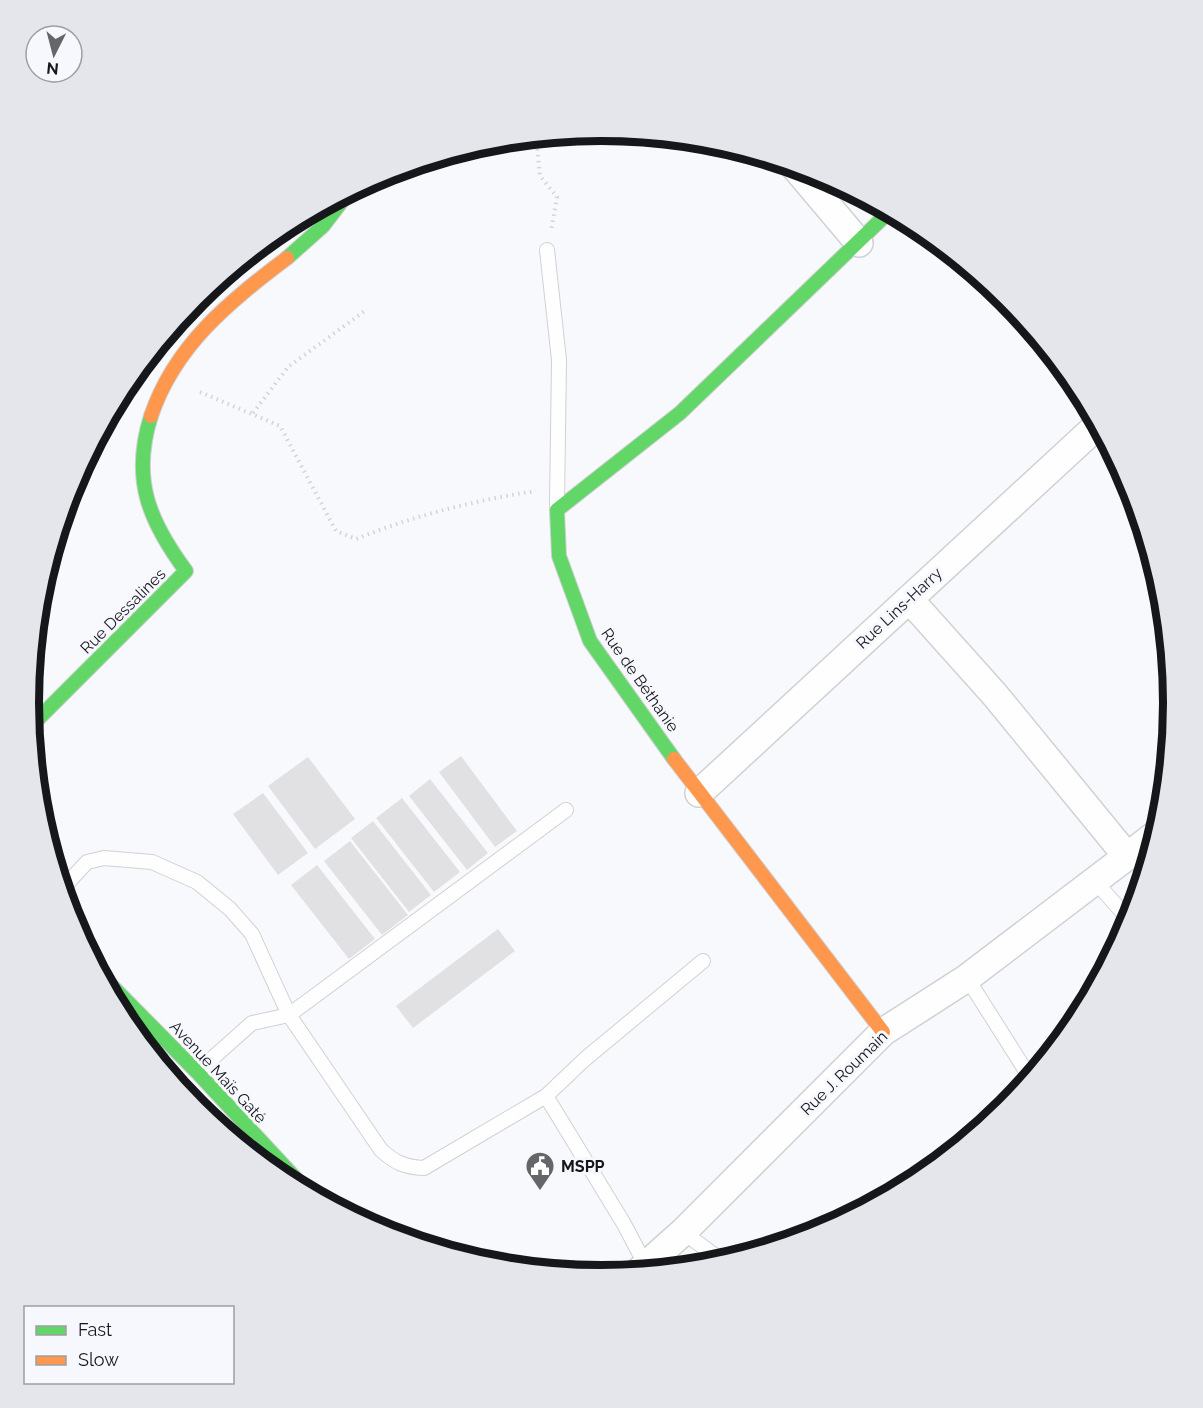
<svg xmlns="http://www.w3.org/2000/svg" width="1203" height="1408" font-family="Raleway,sans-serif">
	<rect width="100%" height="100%" fill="#f8f9fc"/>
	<path fill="#e1e1e4" d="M461,756L517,831L495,847L439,772Z
		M308,757L355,819L315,849L268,786Z
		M430,779L488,853L467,870L409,796Z
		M263,793L308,853L278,875L233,814Z
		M402,798L460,872L434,892L376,818Z
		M373,821L431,895L409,912L351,838Z
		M350,841L408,915L382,935L324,861Z
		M317,865L375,939L349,959L291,885Z
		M498,929L515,951L413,1028L396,1006Z"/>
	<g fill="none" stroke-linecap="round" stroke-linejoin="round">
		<g stroke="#d0d1d4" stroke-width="16">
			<path id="lane" d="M547,250L559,360L557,505
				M1094,880L1131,922
				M62,889L87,862L104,858L152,862L197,882L230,909L252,934L289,1015L381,1150C395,1163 405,1167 424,1168L546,1096
				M967,978L1031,1079
				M197,1072L252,1023L289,1015L566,810
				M683,1232L725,1263
				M645,1264L624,1224L546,1096L585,1059L703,961"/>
		</g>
		<g stroke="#d0d1d4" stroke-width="30">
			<path id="street" d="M795,167L859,243
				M909,599L995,695L1126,855
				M699,793L1099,424
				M636,1274L683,1232L883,1032L967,978L1159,832"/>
		</g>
		<g stroke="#d0d1d4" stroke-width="16">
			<path id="fast" d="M287,258L323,226L349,192
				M31,726L186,571C149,521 131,479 151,416
				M674,759L590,641L559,556L557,510L680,413L890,211
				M99,973L197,1072L311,1195"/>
		</g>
		<g stroke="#d0d1d4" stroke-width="16">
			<path id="slow" d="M151,416C175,345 229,302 287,258
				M674,759L883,1032"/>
		</g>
		<path stroke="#d3d4d4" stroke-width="4" stroke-dasharray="1.5 4.5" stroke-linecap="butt" d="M536,137L540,176L557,197L551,231
			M200,392L280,426L336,531L356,539C413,516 475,500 536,491
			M253,413L288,367L366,310"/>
		<use href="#lane" stroke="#fefeff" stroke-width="14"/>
		<use href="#street" stroke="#fefeff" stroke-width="27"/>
		<use href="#fast" stroke="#63d668" stroke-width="14"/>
		<use href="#slow" stroke="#ff974d" stroke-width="14"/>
	</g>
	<defs>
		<g id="civic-pin" transform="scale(1.5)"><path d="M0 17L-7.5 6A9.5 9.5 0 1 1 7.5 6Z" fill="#656669" stroke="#f7f8fd"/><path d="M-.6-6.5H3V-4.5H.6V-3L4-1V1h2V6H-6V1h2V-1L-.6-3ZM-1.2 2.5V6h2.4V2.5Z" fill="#fff"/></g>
	</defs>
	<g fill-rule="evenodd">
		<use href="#civic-pin" x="540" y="1166"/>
	</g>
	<g text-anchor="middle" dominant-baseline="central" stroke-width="6" stroke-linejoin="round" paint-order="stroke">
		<g font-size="16" fill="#16171a" stroke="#f7f8fd">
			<text transform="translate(899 608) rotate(-43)">Rue Lins-Harry</text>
			<text transform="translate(123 611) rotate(-45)">Rue Dessalines</text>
			<text transform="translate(640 680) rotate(55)">Rue de Béthanie</text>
			<text transform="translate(218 1072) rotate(47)">Avenue Maïs Gaté</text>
			<text transform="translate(844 1073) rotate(-44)">Rue J. Roumain</text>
		</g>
		<g font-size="16" font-weight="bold" fill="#16171a" stroke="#f7f8fd" text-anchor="start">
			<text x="561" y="1166">MSPP</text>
		</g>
	</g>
	<path d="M0 0H1203V1408H0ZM39 703a562 562 0 1 1 1124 0a562 562 0 1 1-1124 0Z" fill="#e5e6eb" fill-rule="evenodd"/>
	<path fill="none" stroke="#16171a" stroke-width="8" d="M39 703a562 562 0 1 1 1124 0a562 562 0 1 1-1124 0Z"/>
	<rect x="24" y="1306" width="210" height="78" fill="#f7f8fd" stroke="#9d9ea2" stroke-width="1.5"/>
	<rect x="36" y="1326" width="30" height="9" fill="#63d668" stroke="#9d9ea2" stroke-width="1.5"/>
	<text x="78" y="1336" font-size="18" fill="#16171a">Fast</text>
	<rect x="36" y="1356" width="30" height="9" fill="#ff974d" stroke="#9d9ea2" stroke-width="1.5"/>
	<text x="78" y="1366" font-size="18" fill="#16171a">Slow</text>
	<g transform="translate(54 54) rotate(186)"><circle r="28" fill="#f7f8fd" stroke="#9d9ea2" stroke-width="1.5"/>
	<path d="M0-4.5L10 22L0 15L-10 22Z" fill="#656669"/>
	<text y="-9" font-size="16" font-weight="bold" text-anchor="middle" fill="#16171a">N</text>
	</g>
</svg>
